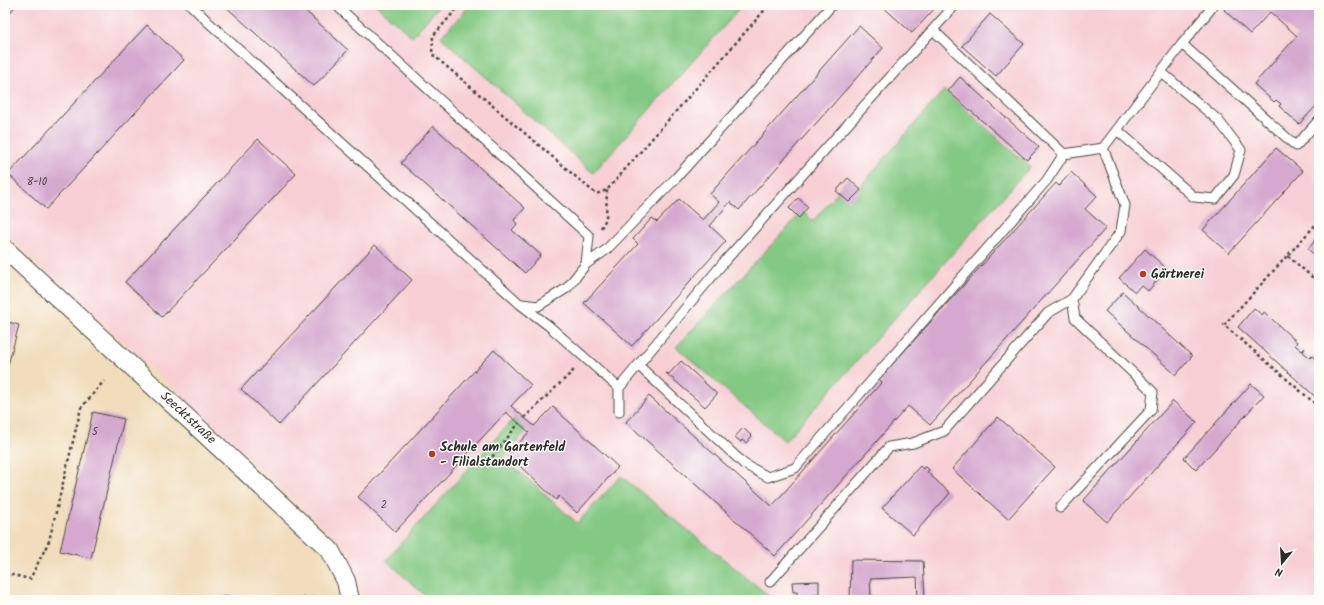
<svg xmlns="http://www.w3.org/2000/svg" width="1324" height="605" font-family="Kalam,sans-serif">
	<rect width="100%" height="100%" fill="#fdfcf7"/>
	<filter id="ink" filterUnits="userSpaceOnUse"><feTurbulence type="fractalNoise" baseFrequency=".025" numOctaves="2"/><feDisplacementMap in="SourceGraphic" scale="8" xChannelSelector="R" yChannelSelector="G"/><feConvolveMatrix kernelMatrix="1 2 1 2 8 2 1 2 1" color-interpolation-filters="sRGB"/></filter>
	<filter id="wash" filterUnits="userSpaceOnUse"><feTurbulence type="fractalNoise" baseFrequency=".012" numOctaves="4" result="noise"/><feDisplacementMap in="SourceGraphic" scale="16" xChannelSelector="R" yChannelSelector="G"/><feGaussianBlur stdDeviation="0.9" result="paint"/><feColorMatrix in="noise" values="0 0 0 0 0 0 0 0 0 0 0 0 0 0 0 0 0 1.4 0 .05"/><feComposite in="paint" operator="in"/></filter>
	<g filter="url(#wash)">
		<rect width="100%" height="100%" fill="#f1ddbc"/>
		<path fill="#f7cfd4" d="M5,5H1319V600H361L349,551L5,233Z"/>
		<path fill="#84c983" stroke="#587a57" d="M376,5H440L412,37Z
			M470,5H743L593,173L441,37Z
			M944,90L1030,167L785,441L676,347L803,211L813,221L849,179L859,188Z
			M513,419L526,431L503,457L577,523L621,476L773,599L430,600L386,560Z"/>
		<g id="blocks">
			<path fill="#d5a8cf" d="M5,5H17L5,18Z
				M224,5H299L348,50L314,86Z
				M881,5H938L912,33Z
				M1228,5H1319V103L1299,124L1279,106L1281,104L1276,100L1274,102L1254,84L1297,36L1270,12L1250,34L1224,10Z
				M990,14L1024,44L996,76L962,46Z
				M147,25L184,60L46,209L8,174Z
				M859,26L883,48L739,210L730,202L710,226L726,241L632,346L584,303L638,244L633,239L652,218L657,222L679,199L703,220L719,202L710,194Z
				M960,77L1039,147L1027,160L948,91Z
				M433,126L525,208L514,220L517,224L512,230L541,255L525,273L401,163Z
				M258,139L296,174L162,317L125,282Z
				M1276,148L1303,171L1229,253L1203,230Z
				M1071,172L1097,196L1085,209L1106,228L930,425L908,406L775,556L626,422L649,396L772,506L882,382L879,379L1056,183L1059,186Z
				M848,178L861,190L849,202L836,191Z
				M798,198L808,207L799,218L789,208Z
				M1319,236V259L1308,249Z
				M375,245L412,280L279,425L241,389Z
				M1145,249L1167,269L1148,291L1141,285L1135,292L1119,278Z
				M1123,292L1192,356L1176,375L1105,311Z
				M1254,308L1262,315L1264,312L1297,342L1295,345L1302,351L1305,348L1303,352L1310,358L1312,356L1319,362V400L1238,327Z
				M5,321L19,325L5,376Z
				M494,350L531,385L511,406L534,426L553,407L618,467L577,513L559,496L556,500L554,498L508,455L529,432L506,412L395,532L358,497Z
				M681,361L717,394L705,407L666,373L669,374Z
				M1251,384L1264,395L1196,470L1184,458Z
				M1173,401L1197,422L1107,522L1083,501Z
				M93,412L124,419L91,558L60,551Z
				M998,417L1055,467L1008,519L952,469Z
				M743,428L752,436L746,443L742,440L741,442L735,437Z
				M920,466L923,469L925,466L929,470L927,472L950,493L913,535L882,508Z
				M851,560L923,561L925,598H918L917,577L870,579L871,597H874V600H850Z
				M819,581V594L813,595V600H798L797,592H793L792,582Z
				M229,596L234,600H219L222,597Z
				M316,597V600H277V599Z"/>
		</g>
	</g>
	<g filter="url(#ink)">
		<use href="#blocks" fill-opacity="0" stroke="#494641" stroke-width="1"/>
		<g fill="none" stroke-linecap="round" stroke-linejoin="round">
			<g stroke="#494641" stroke-width="11">
				<path id="service" d="M191,5L207,21L520,304L549,326L619,388
					M336,5L589,236L586,264L567,288L538,306L522,304
					M1214,5L1182,44L1296,146L1319,120
					M933,30L1064,154L1103,148
					M1117,130L1194,197L1215,199L1234,175L1241,150L1218,120L1161,72
					M586,264L606,250L676,178L832,5
					M638,365L744,464L768,477L795,468L1047,180L1064,154
					M619,412V388L724,262L955,5
					M1060,508L1151,410L1153,392L1075,318L1072,299L1121,231L1125,205L1103,148L1182,44
					M770,582L889,447L913,443L944,431L1048,313L1072,299"/>
			</g>
			<g stroke="#494641" stroke-width="20">
				<path id="minor" d="M5,249L330,550L346,581L350,600"/>
			</g>
			<path stroke="#494641" stroke-width="2.5" stroke-dasharray="3 3" stroke-linecap="butt" d="M460,5L433,36L432,54L596,194L607,190L769,5
				M1319,221L1224,325L1319,407
				M601,228L606,219L607,190
				M1288,256L1319,283
				M524,418L574,370
				M473,463L485,466L519,423
				M5,573L30,579L49,541L81,408L104,381"/>
			<use href="#service" stroke="#fff" stroke-width="9"/>
			<use href="#minor" stroke="#fff" stroke-width="18"/>
		</g>
	</g>
	<g fill="#c8321e" stroke="#fdfcf7" stroke-width="1.5">
		<circle cx="1143" cy="274" r="4"/>
		<circle cx="432" cy="454" r="4"/>
	</g>
	<g text-anchor="middle" dominant-baseline="central" stroke-width="3" stroke-linejoin="round" paint-order="stroke">
		<g font-size="11" fill="#564a54">
			<text x="37" y="182">8-10</text>
			<text x="95" y="432">5</text>
			<text x="384" y="505">2</text>
		</g>
		<g font-size="13" font-weight="bold" fill="#2b2b2b" stroke="#fdfcf7" text-anchor="start">
			<text x="1151" y="274">Gärtnerei</text>
			<text x="440" y="447">Schule am Gartenfeld<tspan x="440" dy="15">- Filialstandort</tspan></text>
		</g>
		<g font-size="13" fill="#2b2b2b" stroke="#fdfcf7">
			<text transform="translate(188 418) rotate(43)">Seecktstraße</text>
		</g>
	</g>
	<rect width="1324" height="605" fill="none" stroke="#fdfcf7" stroke-width="20"/>
	<g transform="translate(1282 563) rotate(198)" stroke="#fdfcf7" stroke-width="3" paint-order="stroke">
	<path d="M0-3L7 15L0 10L-7 15Z" fill="#2b2b2b"/>
	<text y="-6" font-size="11" font-weight="bold" text-anchor="middle" fill="#2b2b2b">N</text>
	</g>
</svg>
